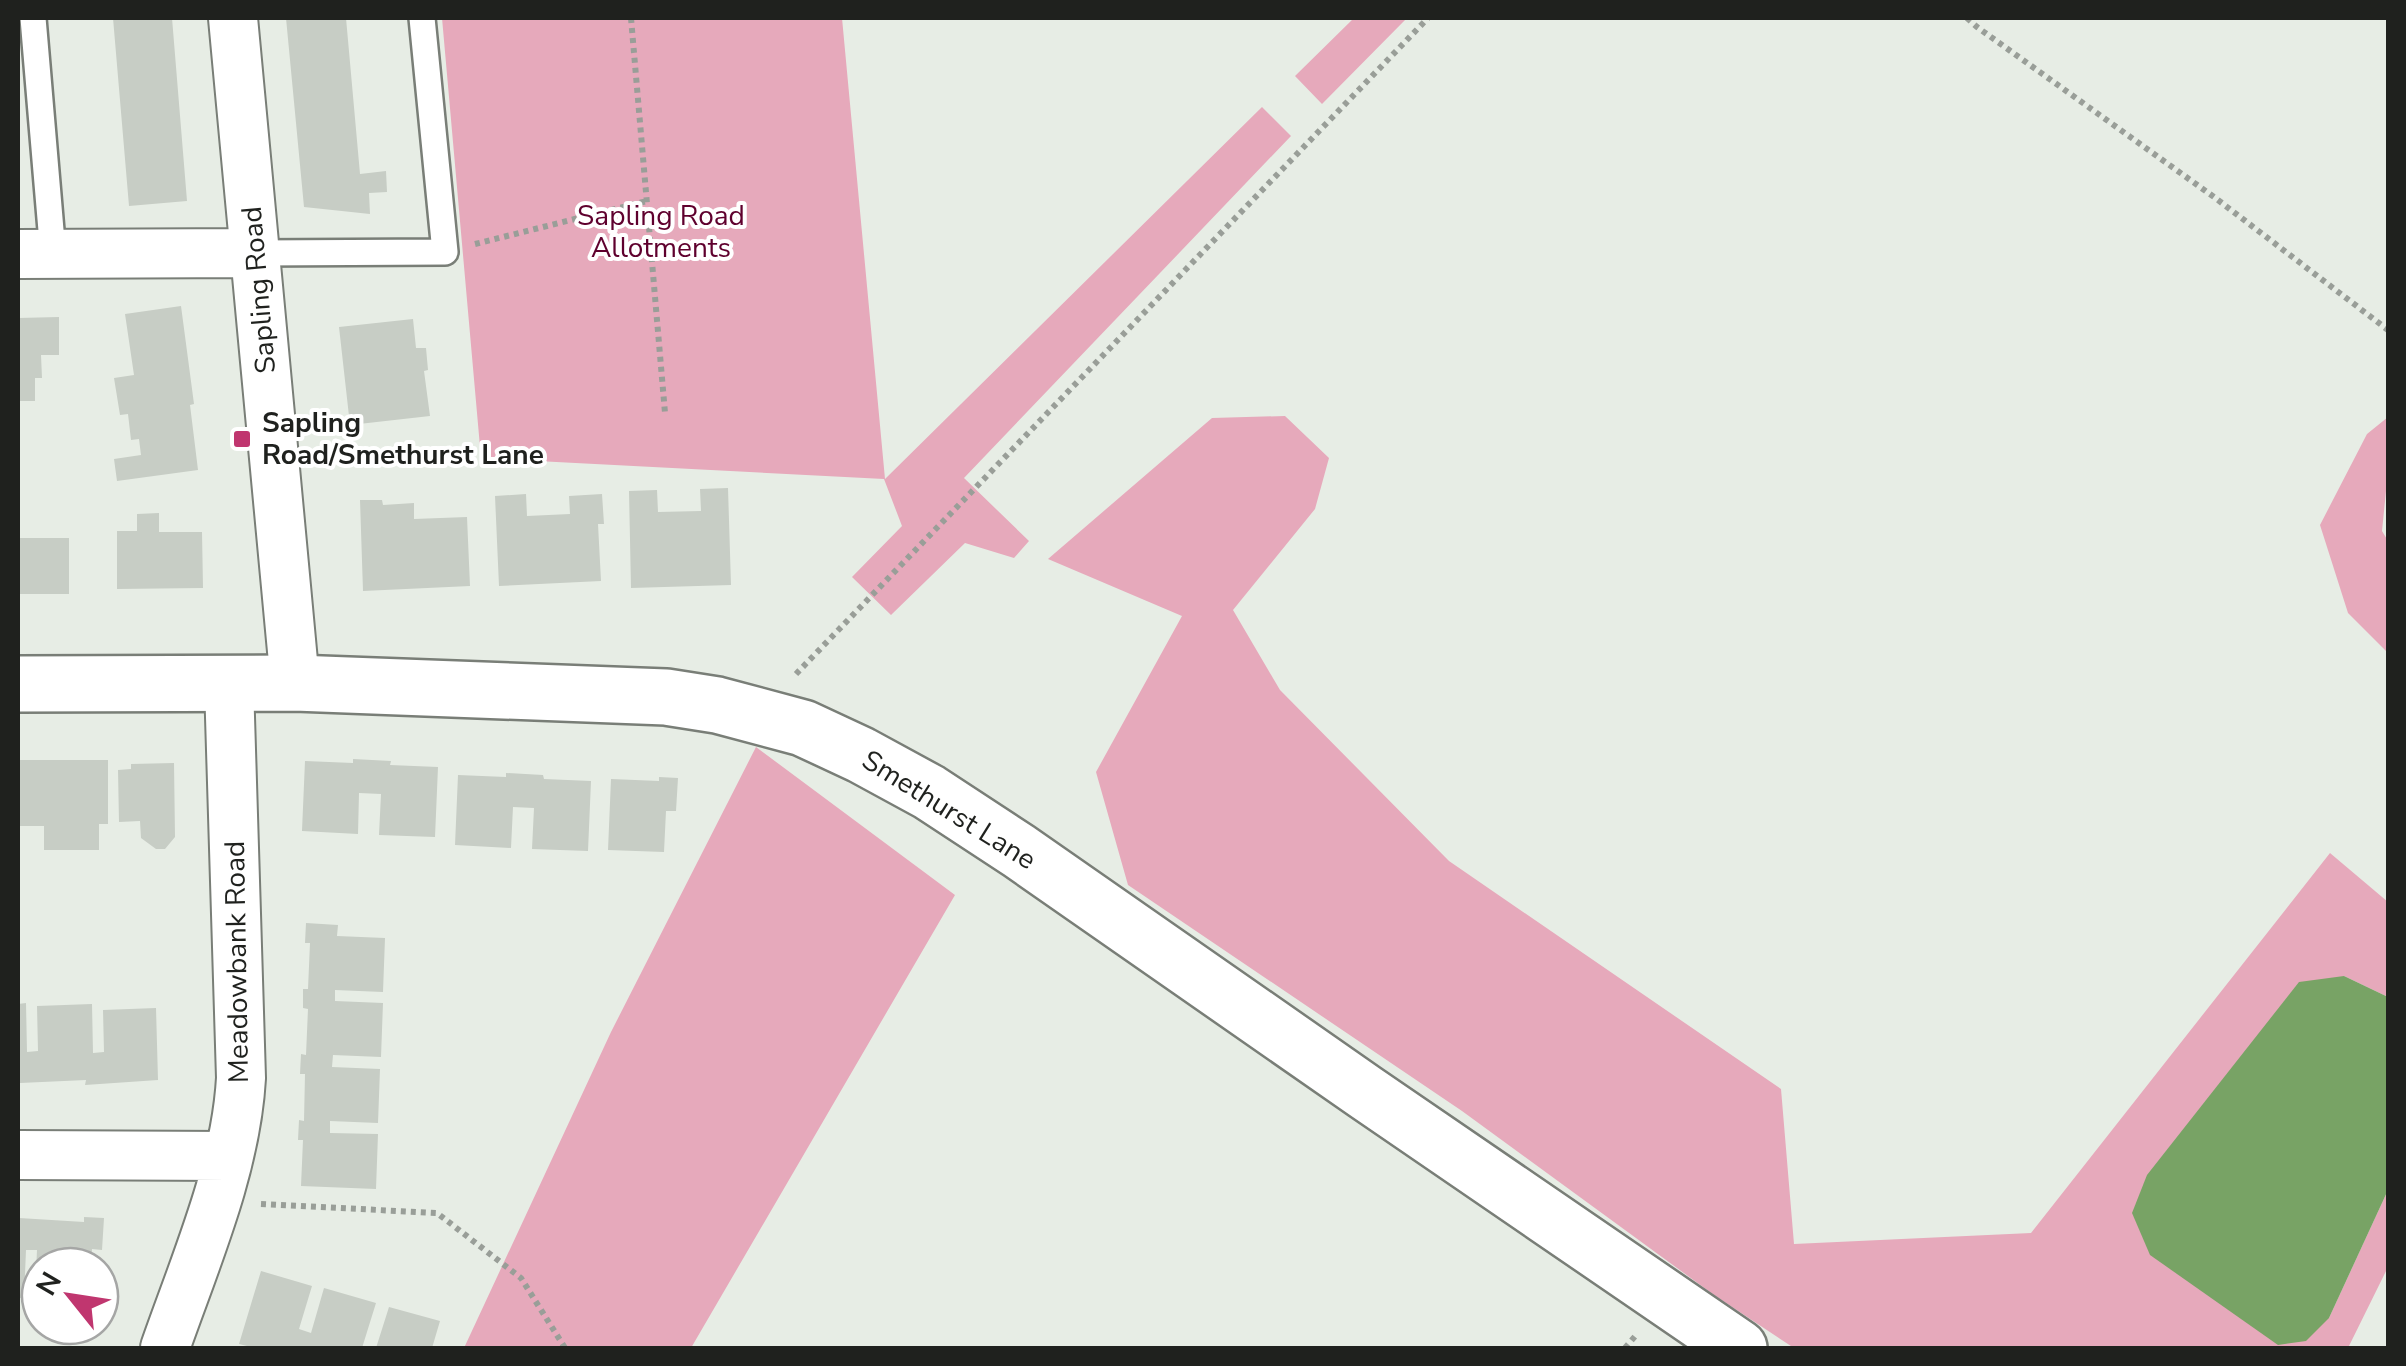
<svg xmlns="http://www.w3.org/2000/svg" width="2406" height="1366" font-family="'Nunito Sans',sans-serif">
	<rect width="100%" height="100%" fill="#e7ede5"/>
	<path fill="#e6a9bb" d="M442,18H842L885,479L1262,107L1291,136L964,478L1029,541L1014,558L965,543L891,615L852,577L902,526L884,479L481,458Z
		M1354,18H1407L1322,104L1295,76Z
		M1285,416L1329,458L1315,509L1233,610L1280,690L1449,861L1781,1089L1794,1244L2031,1233L2330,853L2388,902V997L2344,976L2329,1318L2388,1190V1267L2348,1348H1794L1714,1295L1462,1111L1128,885L1096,772L1182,616L1048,559L1212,418Z
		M2388,417V471L2382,531L2388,541V653L2348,613L2320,525L2367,434Z
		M756,747L955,895L691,1348H464L611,1032Z"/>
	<path fill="#78a365" d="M2344,976L2388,997V1190L2329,1318L2306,1341L2278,1345L2150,1255L2132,1213L2147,1175L2299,982Z"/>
	<path fill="#c7cdc5" d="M113,18H172L187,201L129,206Z
		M286,18H346L360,174L386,171L387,192L369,193L370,214L304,207Z
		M181,306L194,404L190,405L198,470L117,481L114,459L141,455L139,439L131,440L128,414L120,415L114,378L134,375L125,314Z
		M59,317V355H41L42,378H35V401H18V318Z
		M413,319L416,348H426L428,370L424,371L430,416L350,425L339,327Z
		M728,488L731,585L631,588L629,491L657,490L658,512L701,511L700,489Z
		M526,494L527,516L570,514L569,496L602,494L604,524H598L601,581L499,586L495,496Z
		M360,500H382L383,505L414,503V519L467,517L470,586L363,591Z
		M159,513V532H202L203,588L117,589V531H137V514Z
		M18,538H69V594H18Z
		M353,759L391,761L390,765L438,767L435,837L379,835L381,794L359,793L358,834L302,831L305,761L353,763Z
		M18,760H108V824H99V850H44V826H18Z
		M174,763L175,837L165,849H156L141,838L140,821L119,822L118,770L131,769V764Z
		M506,773L543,775L544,779L591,781L588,851L532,849L534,808L513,807L511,848L455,845L458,775L506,777Z
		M659,777L678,778L676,811H666L664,852L608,850L611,779L659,781Z
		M306,923L338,925L337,936L385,938L383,992L335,990V1001L383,1003L381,1057L333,1055L332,1067L380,1069L378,1123L330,1121V1133L378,1134L376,1189L301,1186L303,1140H298L299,1120L304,1121L305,1074H300L301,1054L306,1055L308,1009L303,1008V989H308L310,943H305Z
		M26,1003L27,1052L38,1051L37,1006L92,1004L93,1053L104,1052L103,1010L156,1008L158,1080L85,1085L86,1080L20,1083V1079H18V1004Z
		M84,1217L104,1218L102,1250L92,1249L91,1266H40V1296L35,1295L37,1250H26L24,1298H18L19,1218L84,1222Z
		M261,1271L312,1286L299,1329L311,1333L324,1288L376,1303L362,1348H255L239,1344Z
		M389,1307L440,1321L432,1348H376Z"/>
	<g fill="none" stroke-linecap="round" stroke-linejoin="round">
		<g stroke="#797e77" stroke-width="30">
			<path id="service" d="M33,18L53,254
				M256,253L445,252L422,18"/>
		</g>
		<g stroke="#797e77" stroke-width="52">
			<path id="minor" d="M233,18L295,683
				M18,254L256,253
				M18,1155L229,1156
				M165,1348C195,1262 236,1169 241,1078L229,684"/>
		</g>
		<g stroke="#797e77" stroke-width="60">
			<path id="tertiary" d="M18,684L295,683L666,697L717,705L803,728L861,755L929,792L1019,851L1365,1092L1739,1348"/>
		</g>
		<path stroke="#999e98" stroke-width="6" stroke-dasharray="5 5" stroke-linecap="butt" d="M631,18L665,413
			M1967,18L1977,27L2214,197L2388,330
			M475,244L647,201
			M796,674L1428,18
			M261,1204L437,1213L521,1278L565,1348
			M1625,1348L1637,1334"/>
		<use href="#service" stroke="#fff" stroke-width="25"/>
		<use href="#minor" stroke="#fff" stroke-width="48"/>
		<use href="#tertiary" stroke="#fff" stroke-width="55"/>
	</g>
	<rect fill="#c0366f" stroke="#fff" stroke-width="4" x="232" y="429" width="20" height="20" rx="5"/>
	<g text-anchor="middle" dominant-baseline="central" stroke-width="8" stroke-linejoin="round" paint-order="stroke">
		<g font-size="28" fill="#5f002e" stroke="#fff">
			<text x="661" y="216">Sapling Road<tspan x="661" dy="32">Allotments</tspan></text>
		</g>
		<g font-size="28" fill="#1f211e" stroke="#fff">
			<text transform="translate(259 290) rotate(-95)">Sapling Road</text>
			<text transform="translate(949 810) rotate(32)">Smethurst Lane</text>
			<text transform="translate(237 962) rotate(-91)">Meadowbank Road</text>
		</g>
		<g font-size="28" font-weight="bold" fill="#1f211e" stroke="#fff" text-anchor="start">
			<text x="262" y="423">Sapling<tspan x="262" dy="32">Road/Smethurst Lane</tspan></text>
		</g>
	</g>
	<rect width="2406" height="1366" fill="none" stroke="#1f211e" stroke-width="40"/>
	<g transform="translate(70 1296) rotate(300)"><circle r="48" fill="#ffffff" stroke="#a5a6a5" stroke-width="2.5"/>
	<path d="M0-8L18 38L0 25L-18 38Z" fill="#c0366f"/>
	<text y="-15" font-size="28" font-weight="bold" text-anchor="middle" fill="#1f211e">N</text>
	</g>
</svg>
